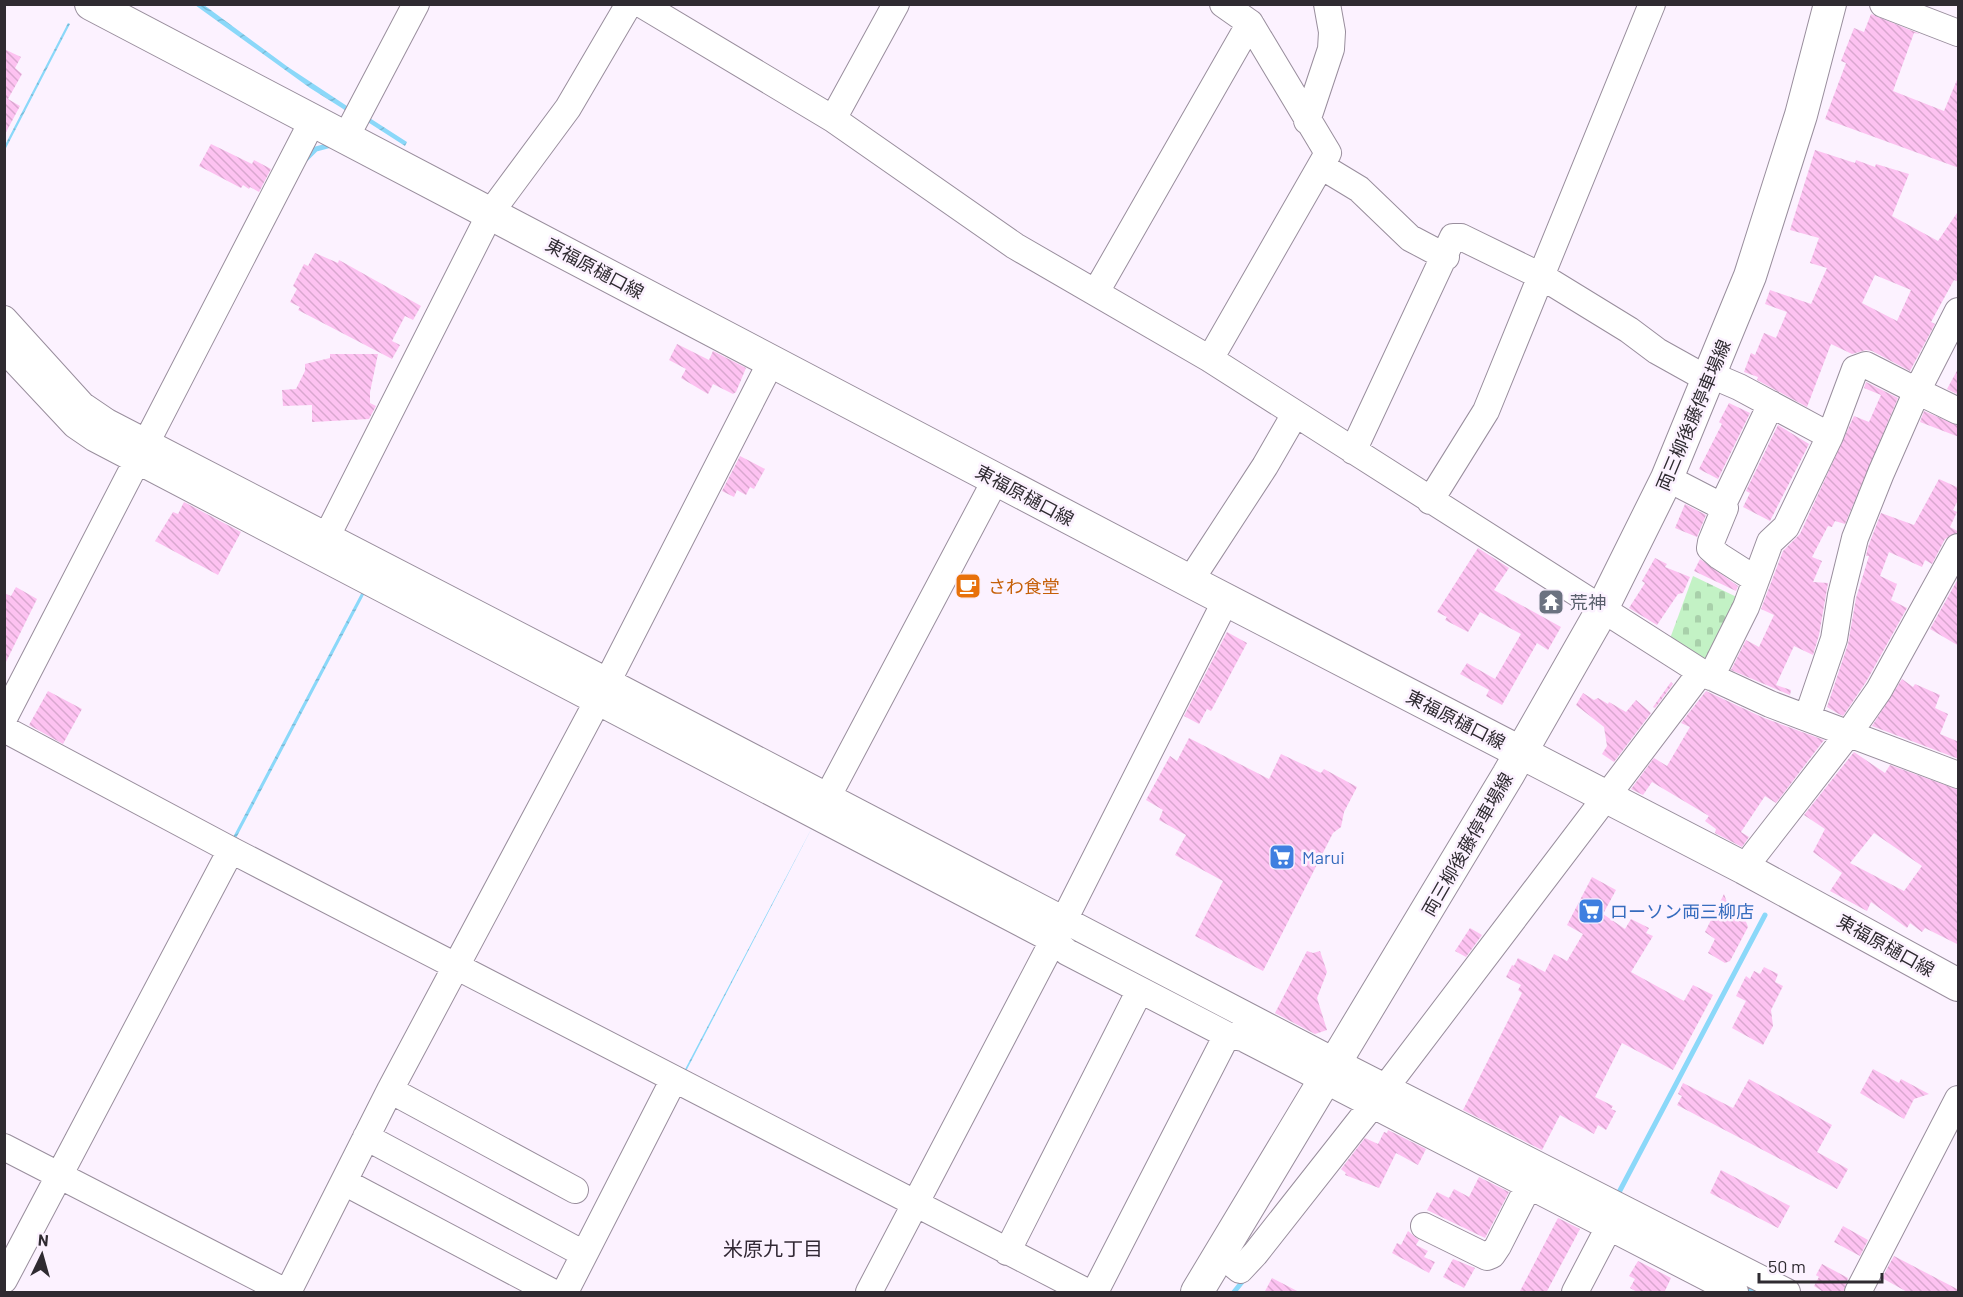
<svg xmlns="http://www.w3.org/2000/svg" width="1963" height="1297" font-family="Barlow,'Noto Sans JP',sans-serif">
	<defs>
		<pattern id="cemetery-stones" width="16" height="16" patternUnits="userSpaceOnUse" patternTransform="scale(1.5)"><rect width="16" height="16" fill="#c3f2c5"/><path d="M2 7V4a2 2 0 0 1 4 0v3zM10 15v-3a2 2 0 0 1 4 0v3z" fill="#a8d0aa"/></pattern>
		<pattern id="water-waves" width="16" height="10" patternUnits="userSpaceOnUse" patternTransform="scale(1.5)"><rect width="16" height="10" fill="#8bd8f9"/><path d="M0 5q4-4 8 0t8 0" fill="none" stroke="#78bad6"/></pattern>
		<pattern id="building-back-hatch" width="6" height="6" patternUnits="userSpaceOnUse" patternTransform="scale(1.5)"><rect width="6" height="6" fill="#fdc2f1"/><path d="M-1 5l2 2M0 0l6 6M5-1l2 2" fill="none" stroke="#d9a7cf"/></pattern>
	</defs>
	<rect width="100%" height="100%" fill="#fcf2ff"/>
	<path fill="url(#cemetery-stones)" d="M1693,576L1745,601L1713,669L1668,644Z"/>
	<path fill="url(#water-waves)" d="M195,5H204L288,67L350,108L348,112L310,88Z
		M68,23L70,24L5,150V145Z
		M365,115L407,142L405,146L363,119Z
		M365,586L368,587L234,842L231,841Z
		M815,822L683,1077H681Z"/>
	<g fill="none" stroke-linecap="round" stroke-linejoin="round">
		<path stroke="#8bd8f9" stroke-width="5" d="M306,159L316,149L331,145
			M1616,1198L1765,915
			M1234,1292L1246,1277"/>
		<path stroke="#8bd8f9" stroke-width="30" d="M1709,1267L1757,1292"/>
	</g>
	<path fill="url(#building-back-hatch)" fill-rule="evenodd" d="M1871,14L1920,34L1914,33L1893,91L1944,111L1959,75V168L1825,119L1846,63L1841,61L1854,28L1864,32Z
		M4,49L21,57L15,68L22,74L8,99L20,106L4,136Z
		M211,144L252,164L254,160L271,169L259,192L250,187L249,189L243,185L241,188L199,166Z
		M1815,150L1855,163L1856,160L1875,167L1876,164L1909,174L1892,216L1938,241L1959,210V282L1954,280L1931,322L1935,324L1910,371L1872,351L1866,350L1852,354L1831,344L1807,407L1757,380L1758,377L1744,372L1751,353L1755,355L1764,333L1776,338L1787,312L1765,304L1770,290L1811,304L1827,268L1810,263L1819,238L1790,230ZM1875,275L1911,290L1897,321L1862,303Z
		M315,253L338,263L339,260L421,306L413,320L405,316L392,341L400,345L392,359L298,310L300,307L290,302L297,289L293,286L304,264L308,266Z
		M677,344L709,360L713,351L746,368L736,392L733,394L713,384L708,394L681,378L686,369L669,360Z
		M330,354H378L370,392V403L376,406L369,419L312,422V405L283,406L282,390L296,389L305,371V364L330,358Z
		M1959,367V395L1947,389Z
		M1866,382L1898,398L1845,524L1835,521L1832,527L1828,526L1812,557L1822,561L1813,582L1828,583L1819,635L1813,655L1794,646L1776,685L1791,690L1790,695L1731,670L1746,640L1759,647L1774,615L1761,609L1783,551L1800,534L1854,416L1869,422L1881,395L1864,388Z
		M1729,403L1750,413L1718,479L1699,469L1722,424L1719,422Z
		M1924,411L1959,426V437L1920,422Z
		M1778,425L1809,444L1770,521L1743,507L1750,493L1746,491Z
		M740,456L765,469L754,489L750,487L746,495L737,490L734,497L722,491Z
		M1939,479L1959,488V498L1953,510L1957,512L1950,527L1959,532L1945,539L1932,564L1925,560L1922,567L1889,552L1880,576L1897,584L1891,600L1907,608L1866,682L1843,716L1837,713L1827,707L1848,644L1856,598L1869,556H1866L1868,547L1881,513L1914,525Z
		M184,502L241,532L218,575L155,541L173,512L178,514Z
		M1685,504L1706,515L1697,537L1675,528Z
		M1478,548L1509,568L1494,590L1561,627L1548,650L1537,643L1502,705L1486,696L1489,690L1460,674L1467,663L1495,679L1521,634L1480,612L1468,632L1445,620L1447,617L1437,612Z
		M1655,558L1667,564L1665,567L1690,577L1683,593L1678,594L1657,625L1629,608L1645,583L1642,581Z
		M1700,559L1738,586L1736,591L1694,571Z
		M1959,577V646L1930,629Z
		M16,587L37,599L4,666V593L11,596Z
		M1227,632L1247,643L1211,711L1207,709L1199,724L1184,716Z
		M1902,679L1913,687L1915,684L1940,695L1935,708L1948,714L1940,734L1959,742V759L1872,726Z
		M1671,682L1673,684L1655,708L1653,707Z
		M48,691L82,709L63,744L29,725Z
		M1706,691L1764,718L1824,740L1776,803L1765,796L1741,832L1749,837L1742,847L1715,833L1716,829L1705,821L1709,816L1652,782L1643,795L1631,789L1654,758L1667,766L1690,727L1681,723Z
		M1583,693L1594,700L1598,698L1608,704L1609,702L1626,712L1636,700L1651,713L1614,762L1602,754L1607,746L1604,727L1576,705Z
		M1189,738L1269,779L1281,754L1321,773L1324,769L1357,787L1344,812L1341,827L1333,833L1263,971L1195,936L1223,881L1175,855L1186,835L1159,820L1163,810L1146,800L1170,756L1177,761Z
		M1854,752L1885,773L1890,765L1959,790V945L1925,928L1922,932L1910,923L1907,928L1871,902L1867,911L1830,891L1842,873L1813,852L1825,829L1804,815ZM1874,833L1922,866L1904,891L1850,863Z
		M1592,877L1616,890L1603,914L1625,929L1631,919L1649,928L1646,933L1653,936L1631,972L1684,1001L1693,985L1713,995L1673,1070L1622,1043L1595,1097L1613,1106L1611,1109L1616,1111L1606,1130L1598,1125L1594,1134L1560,1115L1542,1150L1463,1110L1522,993L1518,990L1521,985L1506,977L1512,965L1514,966L1518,958L1545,972L1554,954L1567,961L1583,934L1567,925Z
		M1724,894L1728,905L1740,906L1748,927L1730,961L1725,963L1708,953L1715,939L1705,932Z
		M1470,928L1482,935L1466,957L1455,951Z
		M1307,951L1313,953L1320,951L1327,972L1317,998L1327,1030L1315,1034L1275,1013Z
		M1764,967L1778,974L1775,982L1783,986L1771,1010L1773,1026L1763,1045L1732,1028L1746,1001L1736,996L1746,976L1750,979L1754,971L1760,974Z
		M1873,1069L1899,1083L1901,1079L1929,1094L1914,1099L1904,1119L1860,1093Z
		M1749,1079L1832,1125L1817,1152L1848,1169L1837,1189L1677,1105L1682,1096L1678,1094L1683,1083L1733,1108Z
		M1388,1130L1426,1149L1418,1165L1396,1153L1379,1188L1345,1175L1346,1173L1341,1169L1365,1138L1378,1144L1384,1132L1387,1133Z
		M1721,1170L1790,1206L1778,1228L1710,1193Z
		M1479,1177L1509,1192L1485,1238L1427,1210L1437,1192L1449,1198L1454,1189L1469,1197Z
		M1558,1218L1580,1229L1546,1293H1519Z
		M1843,1226L1868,1240L1860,1256L1834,1242Z
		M1408,1231L1419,1240L1416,1245L1428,1251L1424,1257L1435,1262L1429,1273L1392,1253L1397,1243L1401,1245Z
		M1894,1256L1959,1290V1293H1909L1882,1278Z
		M1453,1259L1475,1268L1464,1288L1443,1277Z
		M1638,1261L1671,1278L1664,1293H1639L1630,1288L1635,1279L1629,1276Z
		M1822,1264L1848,1278L1843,1293H1825L1814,1286L1819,1277L1816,1275Z
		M1272,1278L1301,1293H1264Z"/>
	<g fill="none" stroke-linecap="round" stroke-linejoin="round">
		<g stroke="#998e9d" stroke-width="28">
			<path id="minor" d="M641,4L833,119L1015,246L1210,359L1701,672L1770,704L1958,775
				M1883,4L1958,33
				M833,119L896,4
				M1307,121L1331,49L1332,32L1327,4
				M346,137L416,4
				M1321,166L1359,189L1410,238L1446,257
				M1096,292L1250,23
				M4,319L82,405L107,422L607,681L1334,1061L1787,1292
				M4,349L75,425L94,438L1053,940L1067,952L1227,1035L1243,1038L1735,1292
				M1210,359L1328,153L1250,23L1223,4
				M1711,375L1739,387L1830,436
				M1353,451L1453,237H1461L1541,276L1629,330L1657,351L1709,380
				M1667,478L1725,508L1711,542L1710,548L1719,556L1755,579
				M1430,501L1486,411L1652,4
				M1720,506L1726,498L1771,404
				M327,536L491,212L568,108L629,4
				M1190,581L1265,466L1295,414
				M1711,677L1746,607L1770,542L1786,527L1830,436L1855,369L1866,365L1917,391L1958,311
				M4,718L313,120
				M1807,718L1834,639L1841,595L1855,538L1881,473L1917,391L1958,411
				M4,729L231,850L1087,1292
				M828,796L996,479
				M1744,868L1849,733L1879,690L1958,547
				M390,1090L575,1190
				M366,1137L584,1254
				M4,1147L286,1292
				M344,1182L552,1292
				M1424,1226L1487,1257L1492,1255L1498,1246L1529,1185
				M1007,1252L1140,990
				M1220,1254L1240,1270L1255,1254L1373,1104L1701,672
				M4,1280L231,850
				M288,1292L390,1090L597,702L771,362
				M565,1292L674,1079
				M869,1292L1064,920L1226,600
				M1095,1292L1227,1035
				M1575,1292L1609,1227
				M1858,1292L1958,1099"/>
		</g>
		<g stroke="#998e9d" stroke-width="34">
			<path id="major" d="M91,4L1203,588L1744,868L1958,985
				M1197,1292L1508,775L1597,619L1667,478L1750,276L1801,115L1830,4"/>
		</g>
		<use href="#minor" stroke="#fff" stroke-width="26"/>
		<use href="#major" stroke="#fff" stroke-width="32"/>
	</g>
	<defs>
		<g id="cafe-square" transform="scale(1.35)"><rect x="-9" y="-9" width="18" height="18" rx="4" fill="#e8710a" stroke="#fcf2ff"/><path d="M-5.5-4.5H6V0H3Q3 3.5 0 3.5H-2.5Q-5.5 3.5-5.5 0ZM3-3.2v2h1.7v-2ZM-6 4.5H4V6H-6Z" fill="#fff"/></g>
		<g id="temple-square" transform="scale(1.35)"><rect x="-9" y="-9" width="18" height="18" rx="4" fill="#6b7280" stroke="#fcf2ff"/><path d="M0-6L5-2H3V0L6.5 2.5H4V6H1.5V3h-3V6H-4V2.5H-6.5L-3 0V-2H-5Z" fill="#fff"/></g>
		<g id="supermarket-square" transform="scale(1.35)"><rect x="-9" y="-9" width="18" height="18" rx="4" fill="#3f7fe0" stroke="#fcf2ff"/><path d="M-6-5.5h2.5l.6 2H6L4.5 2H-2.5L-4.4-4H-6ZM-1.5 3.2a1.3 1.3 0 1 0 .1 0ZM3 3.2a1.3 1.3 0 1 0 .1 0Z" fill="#fff"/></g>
	</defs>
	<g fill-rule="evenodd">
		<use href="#cafe-square" x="968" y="586"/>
		<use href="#temple-square" x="1551" y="602"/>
		<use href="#supermarket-square" x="1282" y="857"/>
		<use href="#supermarket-square" x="1591" y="911"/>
	</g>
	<g text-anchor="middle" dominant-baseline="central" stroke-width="5" stroke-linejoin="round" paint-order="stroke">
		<g font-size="18" fill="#2f2b31" stroke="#fcf2ff">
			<text transform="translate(595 268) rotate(28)">東福原樋口線</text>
			<text transform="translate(1693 415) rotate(-67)">両三柳後藤停車場線</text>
			<text transform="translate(1025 495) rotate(28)">東福原樋口線</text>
			<text transform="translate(1456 719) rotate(27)">東福原樋口線</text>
			<text transform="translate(1467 844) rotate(-60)">両三柳後藤停車場線</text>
			<text transform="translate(1886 945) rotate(29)">東福原樋口線</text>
		</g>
		<g font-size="18" fill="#c56008" stroke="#fcf2ff" text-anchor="start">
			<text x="988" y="586">さわ食堂</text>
		</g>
		<g font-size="18" fill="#5b616d" stroke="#fcf2ff" text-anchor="start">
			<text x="1570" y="602">荒神</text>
		</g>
		<g font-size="18" fill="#366cbe" stroke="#fcf2ff" text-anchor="start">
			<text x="1302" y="857">Marui</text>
			<text x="1610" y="911">ローソン両三柳店</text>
		</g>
		<g font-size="20" fill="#322935" stroke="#fcf2ff">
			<text x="773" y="1248">米原九丁目</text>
		</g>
	</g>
	<rect width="1963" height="1297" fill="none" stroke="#2f2b31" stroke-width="12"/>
	<g transform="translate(42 1255) rotate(5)" stroke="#fcf2ff" stroke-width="4.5" paint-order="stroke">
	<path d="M0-4.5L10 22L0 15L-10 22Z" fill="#2f2b31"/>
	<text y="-9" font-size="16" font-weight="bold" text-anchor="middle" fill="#2f2b31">N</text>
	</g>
	<path d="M1759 1273v9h123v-9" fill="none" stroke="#2f2b31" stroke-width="3"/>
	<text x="1768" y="1273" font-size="18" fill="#2f2b31" stroke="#fcf2ff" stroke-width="4.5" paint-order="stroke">50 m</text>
</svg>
